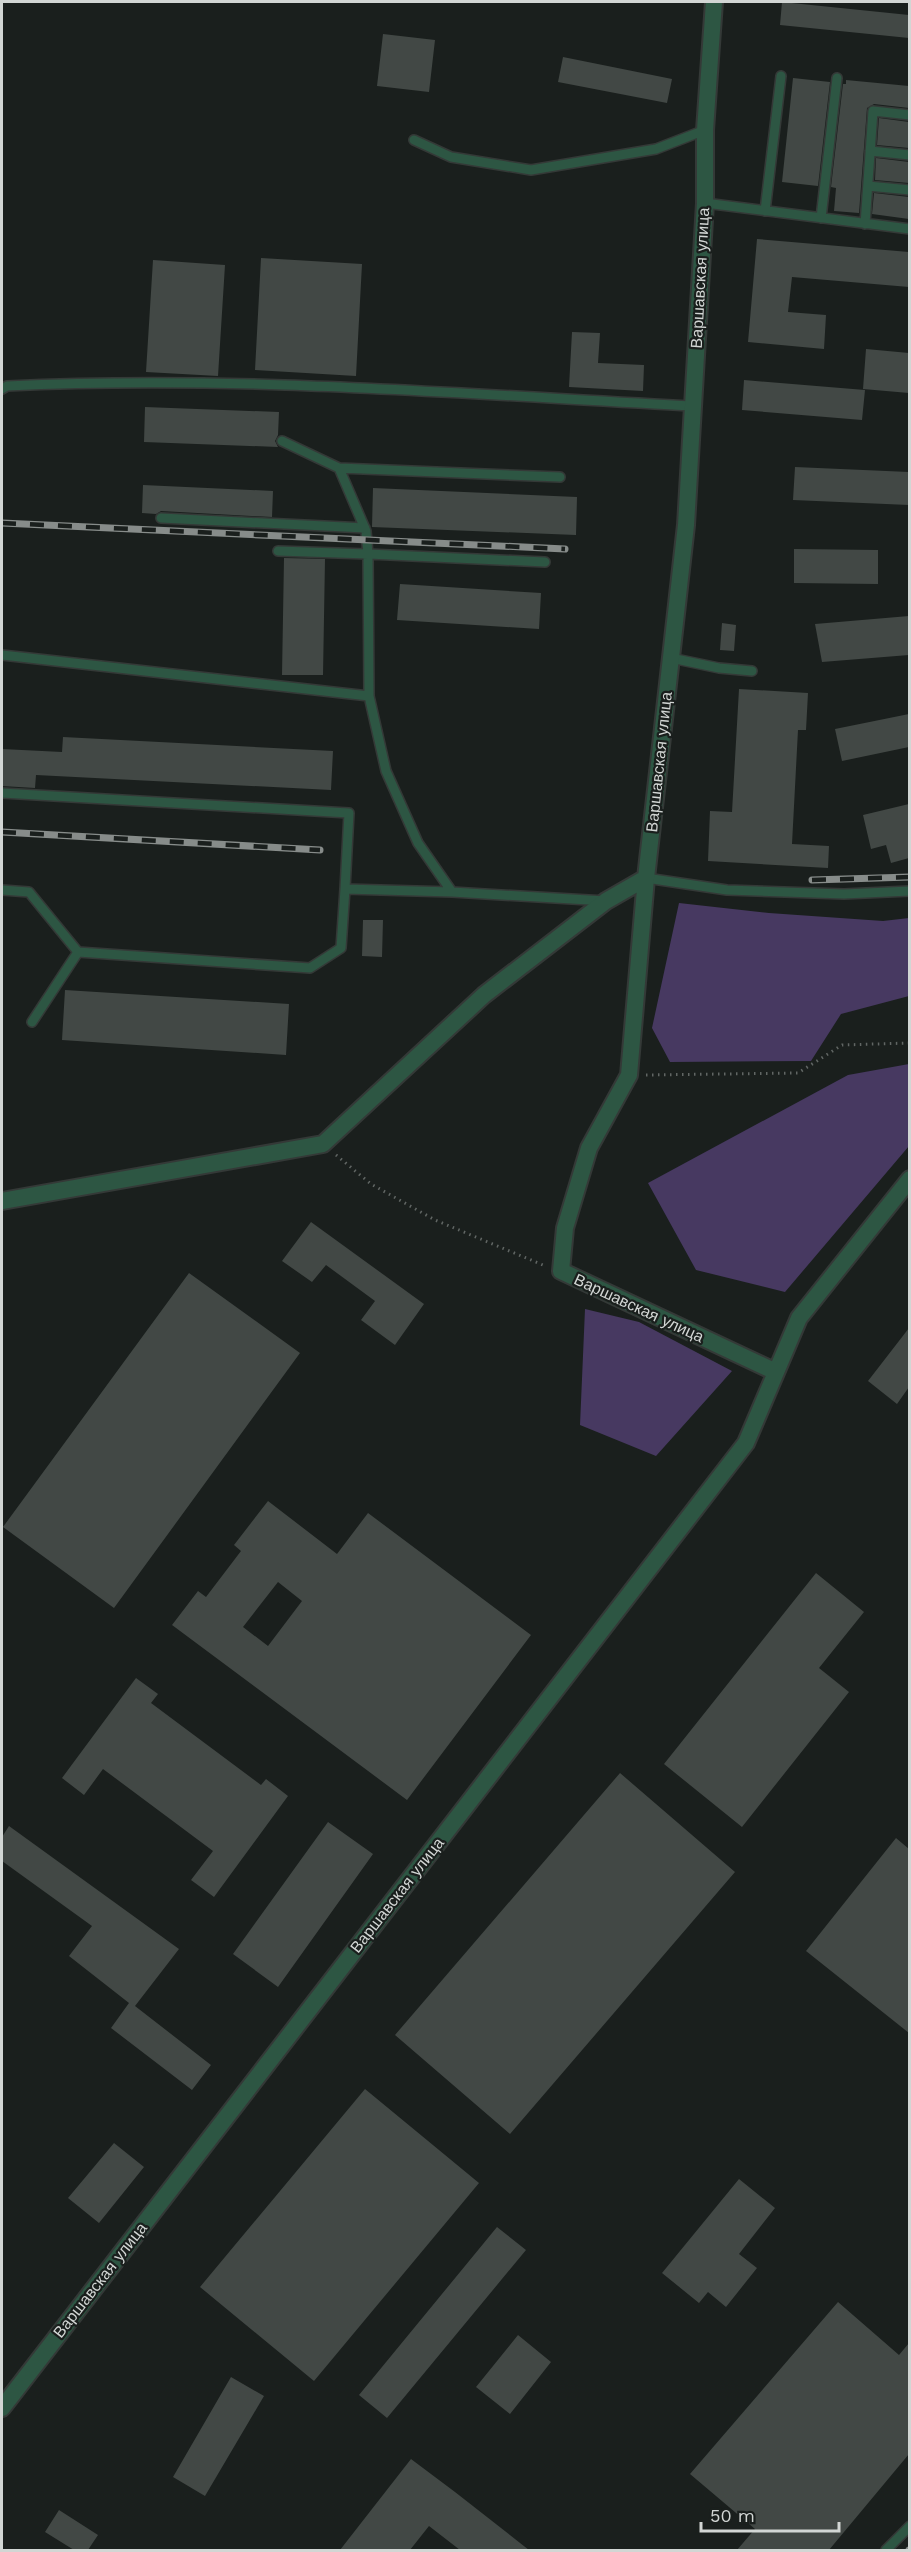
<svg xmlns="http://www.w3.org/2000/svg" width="911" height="2552" font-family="'Work Sans',sans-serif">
	<rect width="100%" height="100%" fill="#1a1f1d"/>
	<path fill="#473961" d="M679,903L769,913L883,921L909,918V996L841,1014L811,1061L670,1062L652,1028Z
		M909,1064V1146L785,1292L696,1270L648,1183L848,1075Z
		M585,1309L639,1322L732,1371L656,1456L580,1425Z"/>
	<path fill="#424845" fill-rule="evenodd" d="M782,2L909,15V38L780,25Z
		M383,34L435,40L429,92L377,86Z
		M563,57L672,79L667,103L558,82Z
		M793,78L830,82L818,186L782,182Z
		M846,80L909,86V108L874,104L867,108L859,213L834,211L836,188L831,187L843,84H846Z
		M879,118L909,122V148L877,145Z
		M876,158L909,162V183L875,180Z
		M874,193L909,197V219L872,214Z
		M757,239L909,252V287L792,277L788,312L826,315L824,349L748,342Z
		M261,258L362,264L356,376L255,370Z
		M153,260L225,265L218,376L146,372Z
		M572,332L600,333L598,363L644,365L643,391L569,387Z
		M866,349L909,353V393L863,389Z
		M744,380L865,390L862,420L742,410Z
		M145,407L279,412L278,435L275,441L278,447L144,442Z
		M795,467L909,472V505L793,500Z
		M143,485L273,491L272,517L161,511L156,514L142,513Z
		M373,488L577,497L576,535L372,527Z
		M794,549L878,550V584L794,583Z
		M284,558L325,559L323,675H282Z
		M400,584L541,593L539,629L397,620Z
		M909,616V655L822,662L815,624Z
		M722,623L736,625L734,651L720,650Z
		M739,689L808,693L806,730H798L792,844L829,846L828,868L708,861L710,811L732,812Z
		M909,714V747L842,761L835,729Z
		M63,737L333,751L331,790L36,775L35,788L2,786V749L62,752Z
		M909,804V858L891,863L886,845L871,849L863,815Z
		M363,920H383L382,957L362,956Z
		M65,990L289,1004L286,1055L62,1040Z
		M311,1222L424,1304L395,1345L361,1320L375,1301L326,1265L312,1282L282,1261Z
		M189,1273L300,1353L114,1608L3,1527Z
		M909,1328V1387L897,1404L868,1381Z
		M268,1501L337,1554L368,1513L531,1635L407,1800L172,1625L198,1591L206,1597L241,1551L234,1545ZM278,1582L302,1601L268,1646L243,1627Z
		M816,1573L864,1612L819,1668L849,1692L742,1827L664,1764Z
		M136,1678L158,1694L151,1703L261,1785L266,1779L288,1796L214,1897L191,1880L213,1851L103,1769L84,1795L62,1778Z
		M620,1773L735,1872L510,2134L395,2035Z
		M328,1822L373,1854L278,1987L233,1954Z
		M9,1826L179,1949L135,2006L211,2065L192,2090L111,2028L129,2003L69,1956L92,1926L2,1861V1837Z
		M896,1838L909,1849V2033L806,1951Z
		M365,2089L479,2183L314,2381L200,2287Z
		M114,2143L144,2167L99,2223L68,2198Z
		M739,2179L775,2208L739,2254L757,2268L726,2307L708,2292L699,2303L662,2273Z
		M497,2227L526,2250L387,2418L359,2395Z
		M838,2302L899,2355L909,2343V2454L829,2550H737L755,2529L690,2474Z
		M518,2335L551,2362L510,2414L476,2387Z
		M231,2377L264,2396L205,2496L173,2477Z
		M411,2459L455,2492L529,2550H460L429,2526L410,2550H340Z
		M59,2510L98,2535L88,2550H74L45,2532Z"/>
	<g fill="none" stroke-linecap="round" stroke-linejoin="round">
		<g stroke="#343937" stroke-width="12">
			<path id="service" d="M414,140L451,157L531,170L656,149L705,130
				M870,151L910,155
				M868,186L910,190
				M705,203L910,229
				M765,211L781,76
				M821,218L837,78
				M865,224L873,111L910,115
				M2,389L7,386C236,375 464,394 693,406
				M282,441L339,468L560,477
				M339,468L366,531L368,554L545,562
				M161,518L365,528
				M278,551L368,554L369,696L386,771L418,843L452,892
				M2,655L369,696
				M671,658L719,668L752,671
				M2,793L349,813L345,889
				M646,878L727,890L844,894L910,891
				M2,890L29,892L78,952
				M32,1022L78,952L310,968L341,948L345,889L452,892L606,901
				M886,2550L910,2526"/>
		</g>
		<g stroke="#343937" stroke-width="20">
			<path id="minor" d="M714,2L705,130V203L686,525L646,878L629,1075L589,1148L565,1228L561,1271L776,1372
				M2,1201L323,1144L484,995L606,901L646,878
				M2,2408L746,1443L799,1318L910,1179"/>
		</g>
		<path stroke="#616664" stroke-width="3" stroke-dasharray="1.5 4.5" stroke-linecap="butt" d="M646,1075L798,1073L842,1045L910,1043
			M336,1155L371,1184L435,1220L543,1265"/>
		<use href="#service" stroke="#2d5643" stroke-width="9"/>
		<use href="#minor" stroke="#2d5643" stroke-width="16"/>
		<g stroke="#878c8a" stroke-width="7">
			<path id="rail" d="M2,523L565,549
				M2,832L320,850
				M812,880L910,877
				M909,2550H910"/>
		</g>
		<use href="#rail" stroke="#1a1f1d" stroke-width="4.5" stroke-dasharray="14" stroke-linecap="butt"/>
	</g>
	<g text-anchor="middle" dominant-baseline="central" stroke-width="4.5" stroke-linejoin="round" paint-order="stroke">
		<g font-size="16" fill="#d2d6d4" stroke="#1a1f1d">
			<text transform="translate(700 278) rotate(-87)">Варшавская улица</text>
			<text transform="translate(659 762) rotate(-84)">Варшавская улица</text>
			<text transform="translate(639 1308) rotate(25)">Варшавская улица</text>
			<text transform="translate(397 1895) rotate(-52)">Варшавская улица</text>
			<text transform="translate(100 2280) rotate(-52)">Варшавская улица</text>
		</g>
	</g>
	<rect width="911" height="2552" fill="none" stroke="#d2d6d4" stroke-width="6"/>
	<path d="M701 2522v9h138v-9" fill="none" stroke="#d2d6d4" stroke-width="3"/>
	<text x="710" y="2522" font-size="18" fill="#d2d6d4" stroke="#1a1f1d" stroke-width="4.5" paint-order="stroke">50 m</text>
</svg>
